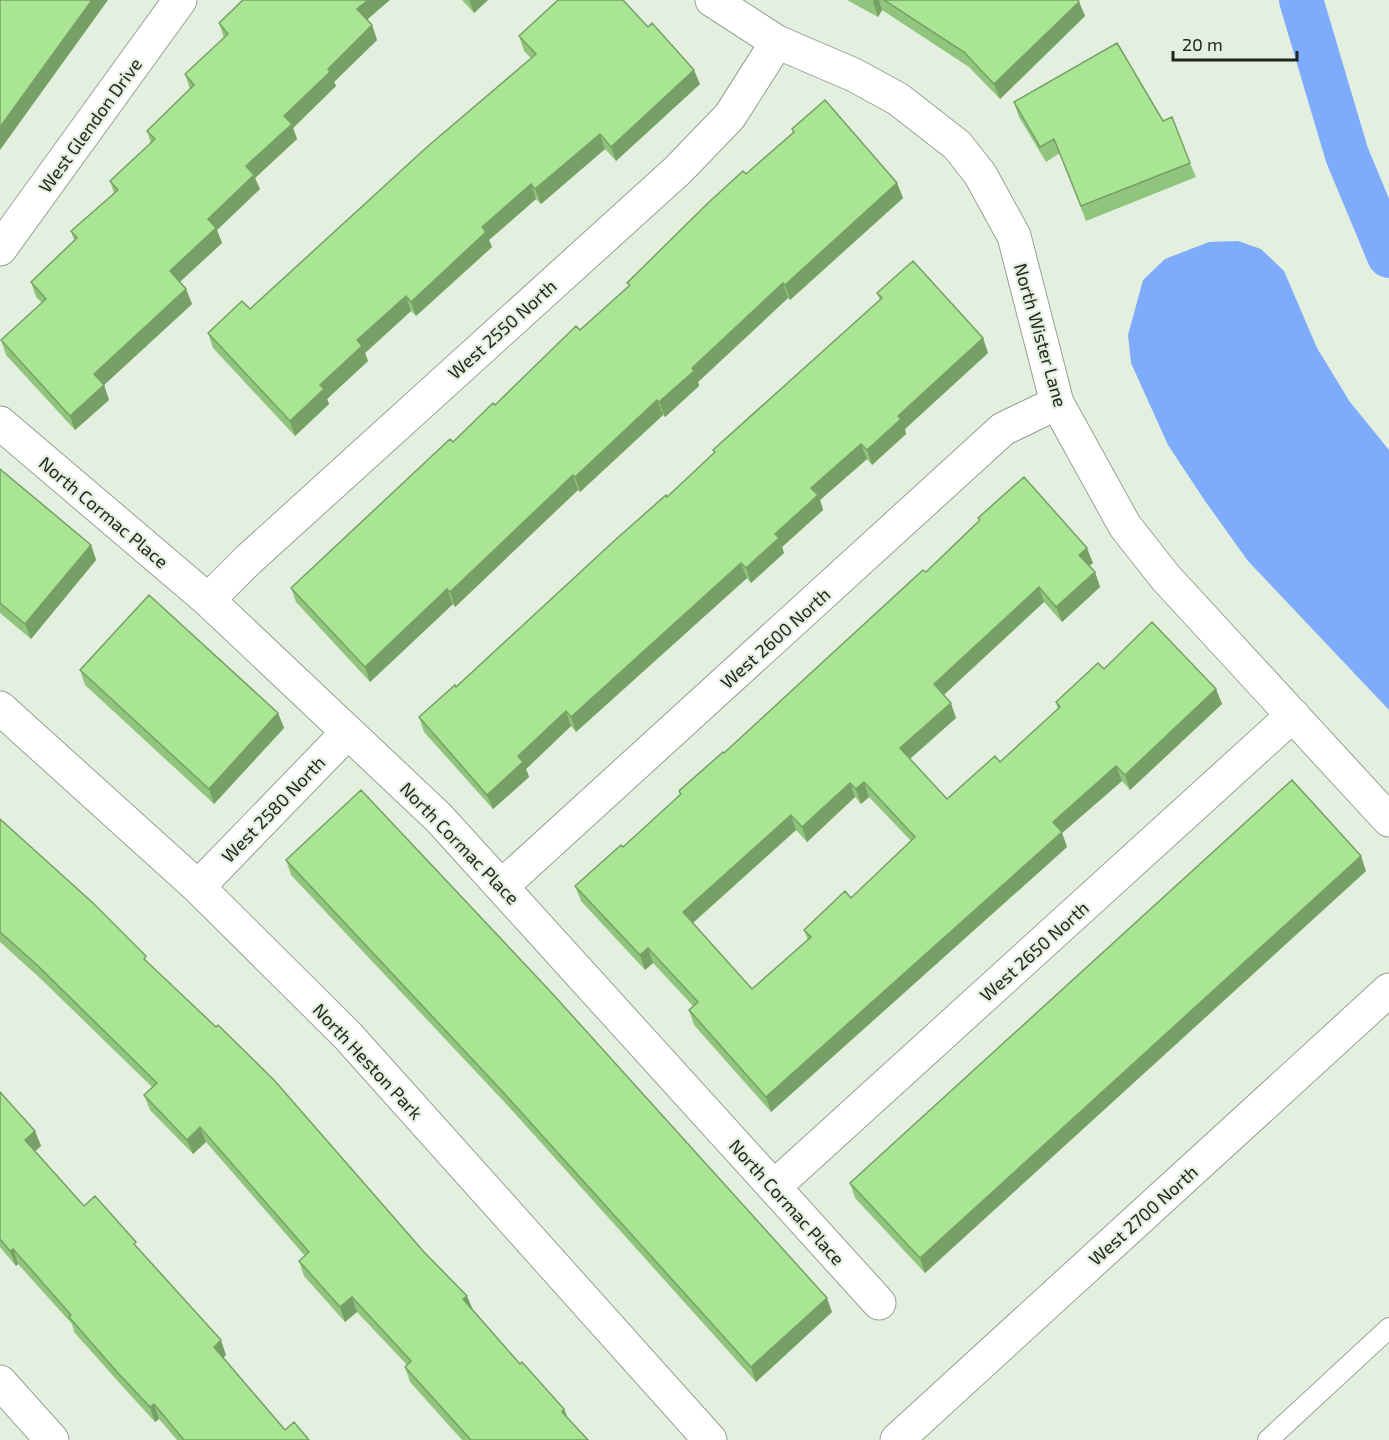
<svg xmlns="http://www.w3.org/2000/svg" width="1389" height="1440" font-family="'Exo 2',sans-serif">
	<rect width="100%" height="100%" fill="#e4f0df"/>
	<path fill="#7fabfc" d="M1238,241L1261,249L1284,271L1317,348L1350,402L1389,450V710L1248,561L1205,501L1168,445L1131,363L1128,335L1143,280L1165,259L1209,242Z"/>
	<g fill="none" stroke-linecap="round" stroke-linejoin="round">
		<path stroke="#7fabfc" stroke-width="44" d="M1301,0L1347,155L1389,256"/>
		<g stroke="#96a292" stroke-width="22">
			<path id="service" d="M1268,1440L1389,1328"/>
		</g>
		<g stroke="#96a292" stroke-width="35">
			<path id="minor" d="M712,0L777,42L854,75L898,99L957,145L980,174L1014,236L1057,403L1125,526L1166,578L1389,820
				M0,249L180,0
				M0,423L208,600L439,818L879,1303
				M208,600L248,560L678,170L730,116L777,42
				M0,708L198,887L348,1036L710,1440
				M502,886L1003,429L1057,403
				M198,887L348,732
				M774,1187L1293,715
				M0,1382L52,1440"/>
		</g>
		<g stroke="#96a292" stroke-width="35">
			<path id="tertiary" d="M897,1440L1389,990"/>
		</g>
		<use href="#service" stroke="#fff" stroke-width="20"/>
		<use href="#minor" stroke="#fff" stroke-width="33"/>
		<use href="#tertiary" stroke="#fff" stroke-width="33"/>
	</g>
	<path fill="#91c57e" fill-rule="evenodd" d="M462,0H488L474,13Z
		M847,0H1078L1079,2L1085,16L1000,99L969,67L882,10L878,17Z
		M367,20L372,25L377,40L334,82L336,86L293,128L297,139L255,178L260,189L217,230L222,243L180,282L186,289L192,304L104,385L109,400L75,430L6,355L1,340L42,303L36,297L31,282L74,240L71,231L114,193L110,181L151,143L147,131L190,89L185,74L224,38L219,23Z
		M519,36L700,84L616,161L605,149L541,204L536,199L489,240L492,247L416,316L411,311L365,353L368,361L327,399L329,404L295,436L213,348L208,333L250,309L531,58L524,51Z
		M1014,102L1163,121L1190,163L1196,177L1086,221L1060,153L1046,162L1019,117Z
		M792,129L897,183L903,198L790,300L788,298L698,382L699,386L665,417L663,415L580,492L578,490L455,607L453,604L370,682L296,602L291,588L629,286L627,283L746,174L793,133Z
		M877,293L983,338L988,353L905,429L906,434L872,465L867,459L820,500L823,510L782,547L784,553L751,583L747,578L576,732L571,726L526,769L529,777L493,809L424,732L419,717L456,687L667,497L714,453L713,450L880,300Z
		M0,469L91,545L96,560L31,639L0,613Z
		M978,518L1093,563L1089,566L1095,572L1100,587L1062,622L1044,602L944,695L956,718L910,759L947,799L1000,762L1058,709L1056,702L1104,669L1216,689L1222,704L1130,790L1122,781L1062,833L1067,847L771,1112L694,1025L689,1010L693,1006L653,963L645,970L581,901L575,886L623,847L680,795L679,791L724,753L926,572L979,521ZM855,797L861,804L869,797L911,841L851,898L804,930L808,940L752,989L693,923L796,830L807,842Z
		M80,670L278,713L284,728L214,804L85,685Z
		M0,819L149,964L473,1310L520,1364L564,1409L568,1419L588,1440H462L410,1382L405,1367L407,1365L357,1312L345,1322L304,1276L299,1261L305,1256L206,1142L193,1154L150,1110L144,1095L152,1087L41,979L0,942Z
		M286,860L832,1312L756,1382L509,1107L291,875Z
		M1366,871L925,1273L855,1198L850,1183Z
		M0,1092L35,1131L41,1146L35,1151L84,1206L139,1249L226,1355L223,1358L285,1430L309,1440H177L159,1419L155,1422L123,1387L74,1332L72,1324L18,1264L16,1266L0,1247Z"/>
	<path fill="#76a066" d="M92,0H108L0,150V127Z
		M368,0H390L362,24L357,9Z
		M469,0H488L474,13Z
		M874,0H879L882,10L878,17L873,2Z
		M1079,2L1085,16L1000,99L994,84Z
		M372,25L377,40L334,82L336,86L293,128L297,139L255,178L260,189L217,230L222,243L175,286L170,271L284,116L328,69Z
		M694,70L700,84L616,161L611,147Z
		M600,134L605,149L541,204L535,189Z
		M897,183L903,198L790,300L785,285Z
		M531,184L536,199L489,240L492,247L416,316L411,302L482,227Z
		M783,283L788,298L698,382L699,386L665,417L659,402L692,368Z
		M186,289L192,304L104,385L109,400L75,430L70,416L94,374Z
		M406,296L411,311L365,353L368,361L327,399L329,404L295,436L290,421L357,340Z
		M983,338L988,353L905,429L906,434L872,465L867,450L898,416Z
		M657,400L663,415L580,492L575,477Z
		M861,444L867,459L820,500L823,510L782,547L784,553L751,583L746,568L811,488Z
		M573,475L578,490L455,607L450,592Z
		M91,545L96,560L31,639L25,624Z
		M1087,548L1093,563L1084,570L1079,555Z
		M741,563L747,578L576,732L571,717Z
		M1095,572L1100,587L1062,622L1056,607Z
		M1039,587L1044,602L939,699L934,684Z
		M447,589L453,604L370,682L365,667Z
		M1216,689L1222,704L1130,790L1125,775Z
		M951,703L956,718L905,763L900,748Z
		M566,711L571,726L526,769L529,777L493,809L487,795L518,756Z
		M278,713L284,728L214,804L209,789Z
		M1116,766L1122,781L1062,833L1067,847L771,1112L766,1097L1053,822Z
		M864,782L869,797L861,804L856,789Z
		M850,783L855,797L807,842L802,827Z
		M791,815L796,830L688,927L683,912Z
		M1361,856L1366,871L925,1273L920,1258Z
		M648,948L653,963L645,970L640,955Z
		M200,1127L206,1142L193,1154L187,1140Z
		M35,1131L41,1146L31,1155L25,1140Z
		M13,1249L18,1264L16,1266L10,1251Z
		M467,1296L473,1310L463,1299Z
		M352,1297L357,1312L345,1322L340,1307Z
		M827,1298L832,1312L756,1382L751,1367Z
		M221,1340L226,1355L219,1362L214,1347Z
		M154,1404L159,1419L155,1422L150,1407Z
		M564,1409L570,1424L562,1412Z"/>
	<path fill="#a9e592" stroke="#76a066" stroke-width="1.5" fill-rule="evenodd" d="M0,0H92L0,127Z
		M243,0H368L357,9L372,25L328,69L330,72L284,116L292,124L246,166L254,175L208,219L216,228L170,271L186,289L94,374L104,385L70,416L1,340L46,299L31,282L77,238L71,231L118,190L110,181L155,139L147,131L194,85L185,74L228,34L219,23Z
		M558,0H623L648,27L652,23L694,70L611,147L600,134L535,189L531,184L482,227L486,232L411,302L406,296L357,340L362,346L320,385L324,389L290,421L208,333L242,301L250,309L427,147L536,54L519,36Z
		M884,0H1078L1079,2L994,84L964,52Z
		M1117,43L1163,121L1172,117L1190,163L1081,206L1054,139L1040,147L1014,102Z
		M825,100L897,183L785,285L783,283L692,368L694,371L659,402L657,400L575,477L573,475L450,592L447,589L365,667L291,588L450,439L453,442L493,403L495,405L576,326L580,330L630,285L627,283L708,203L743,171L746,174L794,132L792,129Z
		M913,261L983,338L898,416L901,419L867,450L861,444L811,488L818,495L775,534L779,538L746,568L741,563L571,717L566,711L518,756L523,762L487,795L419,717L455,685L456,687L614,541L666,495L667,497L715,452L713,450L882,298L877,293Z
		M0,469L91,545L25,624L0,603Z
		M1024,477L1087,548L1079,555L1095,572L1056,607L1039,587L934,684L951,703L900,748L947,799L995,756L1000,762L1060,707L1056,702L1098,663L1104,669L1152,622L1216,689L1125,775L1116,766L1053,822L1062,832L766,1097L689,1010L698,1002L648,948L640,955L575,886L621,845L623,847L681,794L679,791L723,752L724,753L923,570L926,572L980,520L978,518ZM864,782L915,837L851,898L845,891L804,930L811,937L752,989L683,912L791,815L802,827L850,783L856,789Z
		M149,595L278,713L209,789L80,670Z
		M1292,780L1361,856L920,1258L850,1183Z
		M361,790L550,991L827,1298L751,1367L503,1092L286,860Z
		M0,819L93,903L146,956L144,959L216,1027L218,1025L274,1080L424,1252L467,1296L463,1299L520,1364L522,1362L564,1409L562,1412L588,1440H471L405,1367L411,1361L352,1297L340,1307L299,1261L309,1252L200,1127L187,1140L144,1095L157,1083L36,964L0,932Z
		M0,1092L35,1131L25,1140L84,1206L95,1196L136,1242L134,1244L221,1340L214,1347L285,1430L294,1422L309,1440H184L154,1404L150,1407L117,1372L69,1317L71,1315L13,1249L10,1251L0,1239Z"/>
	<g text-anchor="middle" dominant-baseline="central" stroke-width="4.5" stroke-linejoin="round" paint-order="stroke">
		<g font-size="18" fill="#222620" stroke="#e4f0df">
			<text transform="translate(90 125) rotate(-54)">West Glendon Drive</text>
			<text transform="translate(502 329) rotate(-42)">West 2550 North</text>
			<text transform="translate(1041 335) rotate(74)">North Wister Lane</text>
			<text transform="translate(104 512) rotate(40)">North Cormac Place</text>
			<text transform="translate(775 638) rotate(-42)">West 2600 North</text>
			<text transform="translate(273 809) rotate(-46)">West 2580 North</text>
			<text transform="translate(460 843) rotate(46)">North Cormac Place</text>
			<text transform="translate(1034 951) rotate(-42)">West 2650 North</text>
			<text transform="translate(368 1061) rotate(47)">North Heston Park</text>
			<text transform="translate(787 1202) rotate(48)">North Cormac Place</text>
			<text transform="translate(1143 1215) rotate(-42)">West 2700 North</text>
		</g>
	</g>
	<path d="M1173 51v9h124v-9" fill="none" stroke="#222620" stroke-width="3"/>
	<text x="1182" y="51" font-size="18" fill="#222620" stroke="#e4f0df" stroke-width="4.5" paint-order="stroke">20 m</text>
</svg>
